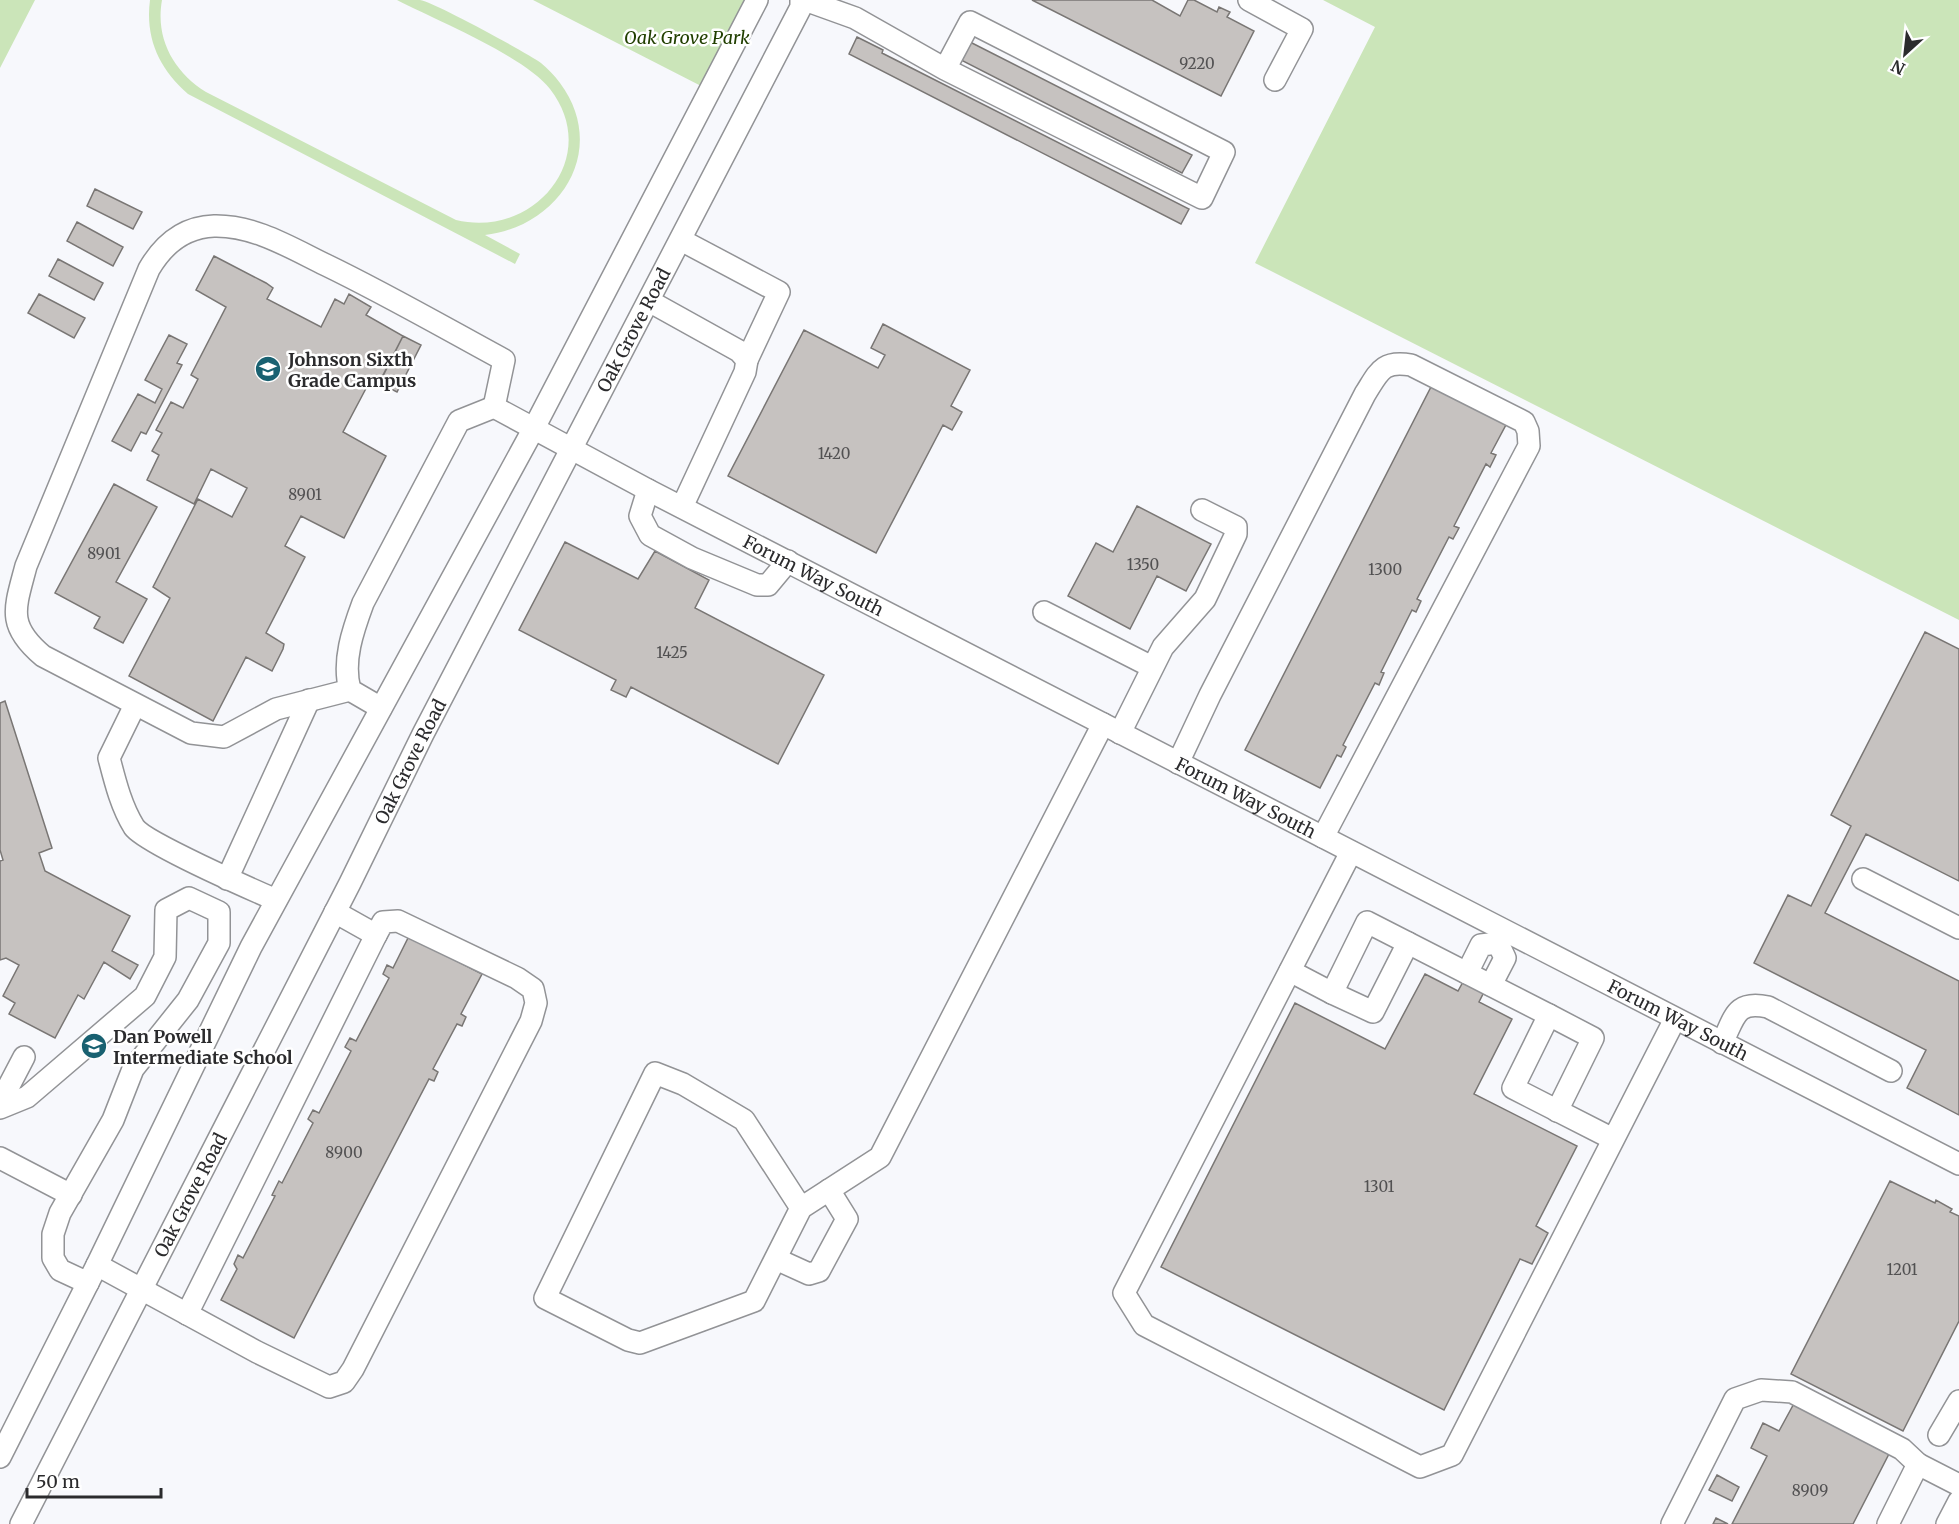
<svg xmlns="http://www.w3.org/2000/svg" width="1959" height="1524" font-family="Merriweather,serif">
	<rect width="100%" height="100%" fill="#f7f8fc"/>
	<path fill="#cbe5b9" d="M0,0H35L0,68Z
		M150,0H162C155,39 174,72 206,92L456,220C534,239 603,157 550,89C526,57 436,20 397,0C404,0 413,0 420,0C434,2 527,53 541,63C548,69 554,75 560,83C609,149 561,226 485,235L520,254L515,264L188,94C159,69 145,38 150,0Z
		M533,0H748L705,88Z
		M1323,0H1959V620L1255,263L1375,27Z"/>
	<path fill="#c6c2c0" stroke="#797674" stroke-width="1.5" d="M1032,0H1152L1180,16L1188,0H1194L1217,12L1219,7L1230,12L1227,17L1254,31L1221,96Z
		M857,37L883,50L882,53L1189,209L1181,224L849,54Z
		M970,42L1192,155L1182,173L961,60Z
		M95,189L142,212L133,229L87,206Z
		M77,222L123,247L113,266L67,241Z
		M214,256L266,283L273,288L267,299L321,327L335,299L344,304L349,294L371,307L366,315L403,336L379,384L371,379L343,432L386,456L344,538L301,516L285,546L305,557L266,633L284,644L283,649L272,671L246,657L213,721L129,676L170,598L153,587L198,499L232,517L247,488L211,469L194,504L147,480L159,455L152,451L162,433L156,430L171,402L183,408L198,379L191,375L226,307L196,290Z
		M58,259L103,283L94,300L49,276Z
		M39,294L85,318L74,338L28,313Z
		M883,324L970,370L951,406L962,412L952,430L943,425L876,553L728,476L804,330L878,368L885,355L871,348Z
		M169,335L187,344L177,363L182,365L146,434L141,432L131,451L112,441L138,394L155,403L162,389L145,380Z
		M403,336L421,345L397,392L379,383Z
		M1433,383L1508,421L1491,453L1496,455L1490,467L1486,464L1454,526L1459,528L1453,539L1449,537L1417,599L1421,601L1416,612L1412,610L1381,672L1384,673L1379,685L1375,683L1343,745L1346,747L1341,757L1337,755L1320,788L1245,750Z
		M114,484L157,507L116,582L147,599L123,643L94,628L100,617L55,593Z
		M1137,506L1211,544L1186,591L1157,576L1130,629L1068,596L1096,543L1113,552Z
		M565,542L638,579L655,551L709,580L695,608L824,675L778,764L631,687L626,697L611,690L616,680L519,630Z
		M1925,632L1959,649V881L1866,834L1825,913L1959,981V1115L1907,1088L1926,1050L1754,963L1788,895L1811,906L1851,826L1831,815Z
		M5,701L52,848L39,853L45,871L130,916L112,951L138,965L130,979L104,962L84,999L78,995L55,1038L9,1014L15,1003L3,996L19,965L6,958L0,960V861L3,860L0,850V703Z
		M409,936L482,974L461,1014L466,1017L462,1026L457,1024L433,1069L438,1072L434,1081L429,1079L294,1338L221,1300L237,1269L234,1264L238,1255L243,1258L275,1196L272,1195L279,1181L282,1183L313,1123L308,1119L313,1110L319,1113L351,1051L345,1047L350,1038L356,1041L389,978L383,974L387,965L393,968Z
		M1425,974L1458,991L1463,982L1484,992L1479,1002L1512,1019L1474,1094L1577,1146L1536,1226L1548,1233L1532,1264L1520,1259L1444,1410L1161,1267L1295,1003L1385,1049Z
		M1890,1181L1935,1203L1936,1200L1952,1209L1950,1212L1959,1216V1321L1903,1431L1791,1374Z
		M1797,1398L1892,1448L1853,1524H1732L1767,1456L1751,1448L1763,1423L1779,1431Z
		M1717,1475L1739,1487L1732,1501L1709,1490Z
		M1716,1518L1728,1524H1713Z"/>
	<g fill="none" stroke-linecap="round" stroke-linejoin="round">
		<g stroke="#929396" stroke-width="24">
			<g id="minor">
				<path d="M805,0L855,18L945,69L1202,198L1224,152L970,22L945,69"/>
				<path d="M1249,0L1302,29L1275,80"/>
				<path d="M681,240L779,292L747,360"/>
				<path d="M649,301L739,351L747,360L745,372L682,507"/>
				<path d="M648,490L640,516L650,535L692,558L757,585H768L788,561"/>
				<path d="M1044,612L1152,667"/>
				<path d="M350,690L276,709L224,737L191,733L43,656C6,625 15,608 26,566L149,269C163,245 184,227 214,226C254,225 291,248 326,265C386,294 445,328 504,360L494,407"/>
				<path d="M135,705L109,758C115,781 121,806 134,827C144,842 253,890 276,900"/>
				<path id="s1" d="M381,708L350,690C342,661 353,630 363,603L459,421L494,407L648,490L1959,1164"/>
				<path d="M1120,733L1163,647L1205,599L1236,534V527L1202,510"/>
				<path d="M1178,763L1210,695L1365,394C1379,372 1382,360 1411,365L1524,422L1528,431L1529,446L1323,837"/>
				<path d="M1351,852L1124,1293L1144,1325L1420,1467L1452,1455L1675,1019"/>
				<path d="M227,879L309,700"/>
				<path d="M1863,879L1959,928"/>
				<path d="M1290,971L1332,993L1367,922L1549,1015L1513,1088L1613,1139"/>
				<path d="M1467,973L1481,945L1498,943"/>
				<path d="M1491,985L1505,958L1498,943L1504,931"/>
				<path d="M1332,993L1373,1012L1408,943"/>
				<path d="M1549,1015L1593,1038L1557,1111"/>
				<path d="M1722,1043C1735,1017 1735,1000 1768,1007L1891,1071"/>
				<path d="M0,1103L24,1057"/>
				<path d="M0,1108L27,1097L145,996L165,957L166,910L189,898L219,912V943L188,1000L133,1069L113,1120L60,1213L53,1234V1258L60,1270L88,1283"/>
				<path d="M0,1158L71,1195"/>
				<path d="M801,1208L744,1120L683,1084L655,1073L545,1298L628,1340L640,1343L754,1301L801,1208L880,1157L1103,724"/>
				<path d="M776,1259L809,1274L819,1271L847,1219L829,1190"/>
				<path d="M97,1265L257,1352L329,1387L344,1382L353,1369L531,1021L536,1003L533,989L517,978L398,921L383,922L376,935L335,912"/>
				<path d="M187,1314L376,935"/>
				<path d="M1939,1435L1959,1401"/>
				<path d="M0,1457L97,1265L251,947L534,428L757,0"/>
				<path id="s2" d="M21,1524L350,883L423,734L801,7V0"/>
				<path d="M1672,1524L1735,1399L1761,1390L1792,1392L1902,1449L1918,1464"/>
				<path d="M1888,1524L1918,1464L1959,1485"/>
				<path d="M1947,1524L1959,1501"/>
			</g>
		</g>
		<use href="#minor" stroke="#fff" stroke-width="21"/>
	</g>
	<defs>
		<g id="school-disc" transform="scale(1.35)"><circle r="9.5" fill="#196171" stroke="#fff"/><path d="M0-5L7-2L0 1L-7-2ZM-4 1L0 2.5L4 1V4Q0 6-4 4Z" fill="#fff"/></g>
	</defs>
	<g fill-rule="evenodd">
		<use href="#school-disc" x="268" y="369"/>
		<use href="#school-disc" x="94" y="1046"/>
	</g>
	<g text-anchor="middle" dominant-baseline="central" stroke-width="5" stroke-linejoin="round" paint-order="stroke">
		<g font-size="15" fill="#525152">
			<text x="1197" y="63">9220</text>
			<text x="834" y="453">1420</text>
			<text x="305" y="494">8901</text>
			<text x="104" y="553">8901</text>
			<text x="1143" y="564">1350</text>
			<text x="1385" y="569">1300</text>
			<text x="672" y="652">1425</text>
			<text x="344" y="1152">8900</text>
			<text x="1379" y="1186">1301</text>
			<text x="1902" y="1269">1201</text>
			<text x="1810" y="1490">8909</text>
		</g>
		<g font-size="18" font-style="italic" fill="#213f00" stroke="#fff">
			<text x="687" y="37">Oak Grove Park</text>
		</g>
		<g font-size="18" fill="#2b2b2d" stroke="#fff">
			<text stroke="none"><textPath href="#s2" startOffset="1342">Oak Grove Road</textPath></text>
			<text stroke="none"><textPath href="#s1" startOffset="730">Forum Way South</textPath></text>
			<text stroke="none"><textPath href="#s2" startOffset="856">Oak Grove Road</textPath></text>
			<text stroke="none"><textPath href="#s1" startOffset="1216">Forum Way South</textPath></text>
			<text stroke="none"><textPath href="#s1" startOffset="1702">Forum Way South</textPath></text>
			<text stroke="none"><textPath href="#s2" startOffset="370">Oak Grove Road</textPath></text>
		</g>
		<g font-size="18" font-weight="bold" fill="#2b2b2d" stroke="#fff" text-anchor="start">
			<text x="288" y="359">Johnson Sixth<tspan x="288" dy="21">Grade Campus</tspan></text>
			<text x="113" y="1036">Dan Powell<tspan x="113" dy="21">Intermediate School</tspan></text>
		</g>
	</g>
	<g transform="translate(1905 54) rotate(207)" stroke="#ffffff" stroke-width="4.5" paint-order="stroke">
	<path d="M0-4.5L10 22L0 15L-10 22Z" fill="#2b2b2d"/>
	<text y="-9" font-size="16" font-weight="bold" text-anchor="middle" fill="#2b2b2d">N</text>
	</g>
	<path d="M27 1488v9h134v-9" fill="none" stroke="#2b2b2d" stroke-width="3"/>
	<text x="36" y="1488" font-size="18" fill="#2b2b2d" stroke="#ffffff" stroke-width="4.5" paint-order="stroke">50 m</text>
</svg>
